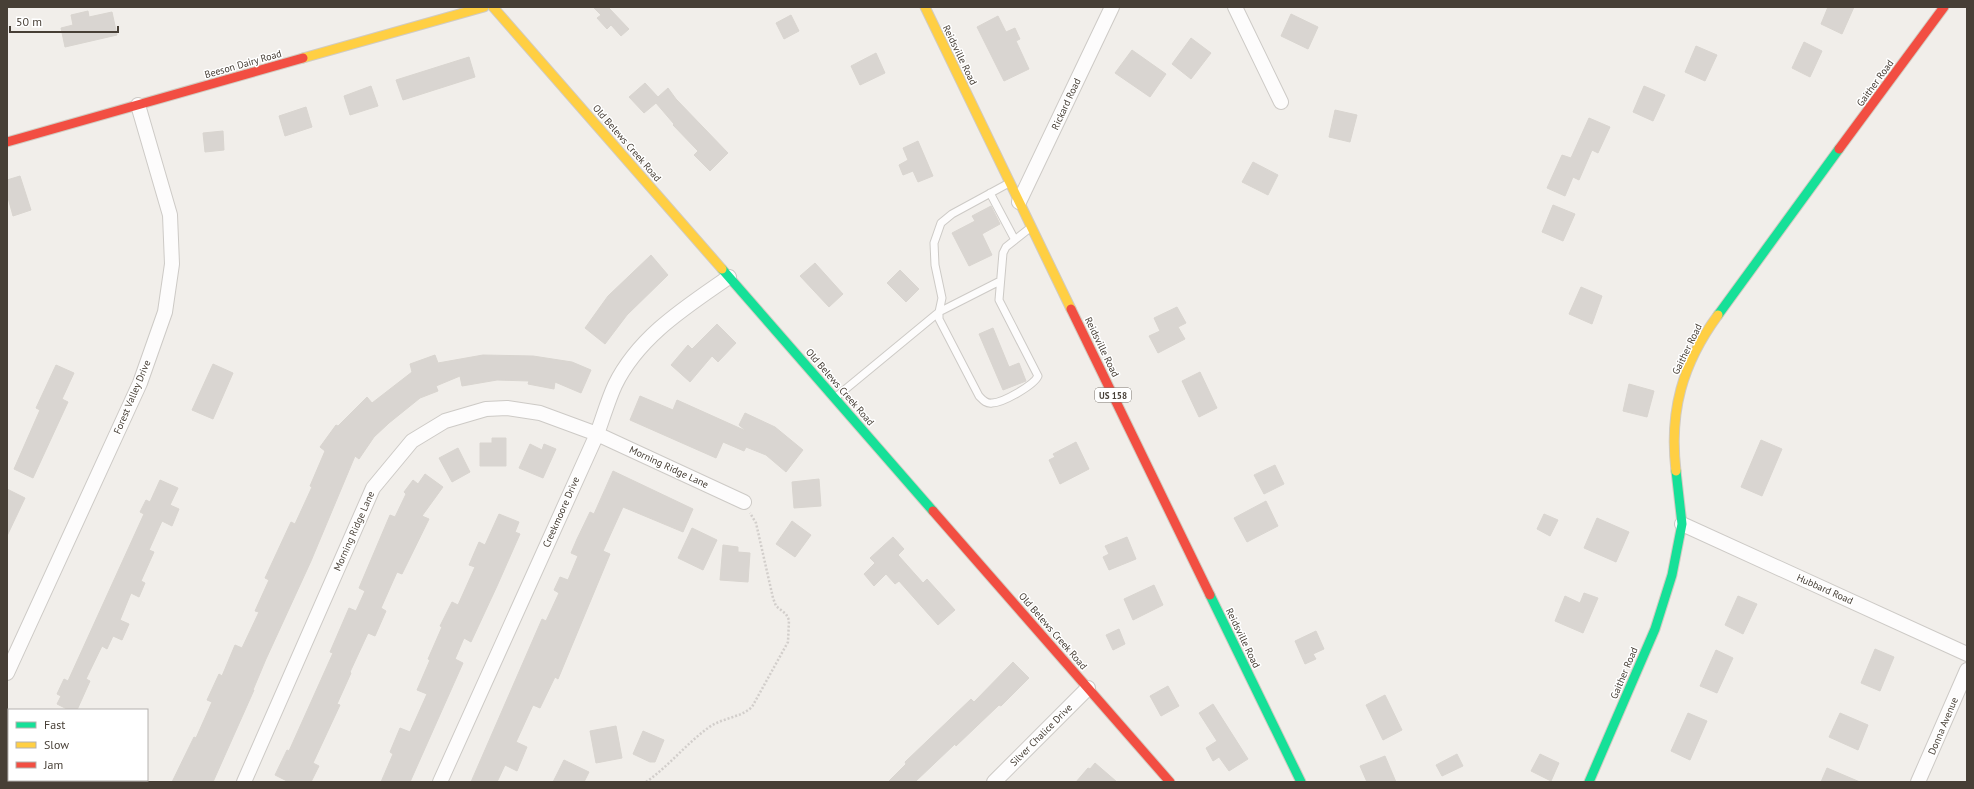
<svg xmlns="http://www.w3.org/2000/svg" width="1974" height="789" font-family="'PT Sans',sans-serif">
	<rect width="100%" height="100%" fill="#f1eeea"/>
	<path fill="#d9d5d1" stroke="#d9d5d0" d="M593,7H608L629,29L621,36L611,25L607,29L597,18L601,15Z
		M1828,7H1854L1842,34L1821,24Z
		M88,11L89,17L112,12L117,35L65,47L61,28L73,25L71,15Z
		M1291,14L1318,27L1308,49L1281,36Z
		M791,15L799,31L784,39L776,23Z
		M998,16L1006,32L1015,28L1020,39L1016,41L1029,69L1004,81L977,27Z
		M1191,38L1211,53L1191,79L1172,64Z
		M1804,42L1822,51L1810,77L1792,68Z
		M1696,46L1717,55L1705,81L1685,72Z
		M1132,50L1166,74L1150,97L1115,73Z
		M876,53L885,73L860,85L851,66Z
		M469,57L475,77L403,100L396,80Z
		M645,83L658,97L668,88L676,99L728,153L710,171L694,155L698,151L673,125L674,124L656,103L644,113L629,97Z
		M371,86L378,106L350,115L344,96Z
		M1644,86L1665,95L1653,121L1633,112Z
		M306,107L312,127L285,136L279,116Z
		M1335,110L1357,115L1350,142L1329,137Z
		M1589,118L1610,127L1598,153L1592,150L1579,180L1573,177L1565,196L1547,188L1562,155L1571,158Z
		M223,131L224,150L205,152L203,133Z
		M918,141L933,176L918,182L913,171L903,175L899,165L908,160L903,148Z
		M1253,162L1278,175L1268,195L1242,182Z
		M20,176L31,210L13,216L7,194V180Z
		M1553,205L1575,214L1563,241L1542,232Z
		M991,206L1000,224L982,234L992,255L969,266L952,233L975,221L972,216Z
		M651,255L668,275L627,315L605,344L585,328L608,296Z
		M815,263L843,294L829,307L800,276Z
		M900,270L919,289L906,302L887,283Z
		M1581,287L1602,296L1592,324L1569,314Z
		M1177,307L1186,323L1178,327L1185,339L1158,353L1149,336L1160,331L1154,318Z
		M717,324L736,343L718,362L712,356L690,382L671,365L688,345L692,349Z
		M993,328L1009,367L1019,363L1026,381L1003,390L979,334Z
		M435,355L438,363L483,355L533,356L572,362L591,370L581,393L555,382L554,389L528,384L529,381L497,380L462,386L460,376L436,386L438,391L420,398L389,423L374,437L359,459L355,456L311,561L266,659L253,690H254L213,782H172L194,737L196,738L212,702L207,700L219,674L222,676L235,645L242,648L259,612L255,611L269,580L265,578L291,522L295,524L312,487L310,486L325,451L320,447L336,425L338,426L367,397L372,403L412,372L410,364Z
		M213,364L233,373L213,419L192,410Z
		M56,365L74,373L62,399L68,402L33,478L14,469L40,410L36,408Z
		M1200,372L1217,408L1199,417L1182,381Z
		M1629,384L1654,391L1647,417L1623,411Z
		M640,396L673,410L677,400L746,431L739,425L745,413L775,427L803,450L786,472L766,455L746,447L744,451L723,442L716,458L630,420Z
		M492,438H506V466H480V443H492Z
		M1761,440L1782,449L1762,496L1741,487Z
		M1076,442L1089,469L1060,484L1049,460L1055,457L1053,454Z
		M530,444L542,450L544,444L556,449L543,478L519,468Z
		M458,448L470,472L452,482L439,458Z
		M1275,465L1284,484L1264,494L1254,475Z
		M613,471L693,509L683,532L623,507L603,551L610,554L558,679L555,677L540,708L533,705L516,742L527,747L517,771L505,765L497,782H471L542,619L546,621L559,593L554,590L560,577L568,580L578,556L571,553L577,539L590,512L594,514Z
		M425,474L443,487L422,516L429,519L402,574L397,572L381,608L386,611L375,636L368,633L350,672L351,673L337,704L340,705L313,763L319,766L311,782H289L275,775L287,750L289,751L333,653L330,652L349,608L356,611L365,591L359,588L390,515L395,517L406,494L404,492L413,480L418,484Z
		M819,479L821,506L794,508L792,482Z
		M160,480L178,488L170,505L179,509L172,526L162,521L149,550L154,552L141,581L145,583L139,597L131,593L120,620L129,624L122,640L113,636L107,649L102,646L86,679L90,681L77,710H69L57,704L61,696L57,694L64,679L68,681L144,514L140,512L146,500L150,502Z
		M7,489L25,498L7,536Z
		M1266,501L1278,526L1247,542L1234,518Z
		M499,514L519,522L515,532L520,534L497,586L471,642L464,638L455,659L463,663L410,782H381L393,754L390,752L400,728L410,732L427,694L417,690L430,660L428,659L442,627L440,626L452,602L458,605L475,567L469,565L479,542L485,545Z
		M1544,514L1558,520L1550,536L1537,529Z
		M1597,518L1629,532L1616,562L1584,548Z
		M792,521L811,535L795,557L776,544Z
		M692,528L717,540L703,570L678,558Z
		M893,537L904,549L898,555L923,583L927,579L955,610L938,625L899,581L895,584L886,574L874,586L864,574L875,563L870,558Z
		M1127,537L1136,559L1109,570L1103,557L1109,554L1105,546Z
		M723,545L738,547V552L750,553L748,582L720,580Z
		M1154,585L1163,605L1133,620L1124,599Z
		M1584,593L1598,598L1583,633L1555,621L1565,596L1580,603Z
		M1738,596L1757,604L1743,634L1725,625Z
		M1119,629L1125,644L1113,650L1106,635Z
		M1316,631L1324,649L1313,654L1316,659L1305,664L1295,641Z
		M1875,649L1894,657L1880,691L1861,683Z
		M1716,650L1733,658L1717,693L1700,686Z
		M1013,662L1029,678L1001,706L999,705L956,746L955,744L915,782H888L906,764L905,762L971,699L974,702Z
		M1168,686L1179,706L1161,716L1150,696Z
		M1385,695L1402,730L1383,740L1366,705Z
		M1213,704L1248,759L1229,771L1219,757L1213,761L1206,748L1217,741L1199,713Z
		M1688,713L1707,721L1690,760L1671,751Z
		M1840,713L1868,725L1858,750L1829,737Z
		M616,726L622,758L596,763L590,731Z
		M643,731L664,740L655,762H650L633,754Z
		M1457,754L1463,766L1442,776L1436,765Z
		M1540,754L1559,763L1551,781L1531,771Z
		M1385,756L1396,782H1367L1360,766Z
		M564,760L589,772L584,782H553Z
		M1095,763L1117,782H1076L1088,768L1090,769Z
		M1827,768L1860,782H1821Z"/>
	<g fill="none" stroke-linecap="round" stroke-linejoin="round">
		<g stroke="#cdcac6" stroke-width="9">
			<path id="lane" d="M1009,183L952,214L941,223L934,243L935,265L942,298L939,312V319L979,396C983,400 986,404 992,403C1003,403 1034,385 1038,376L999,300L1003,253L1006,247L1030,228
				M990,193L1015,240
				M836,397L939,312L1000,281"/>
		</g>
		<g stroke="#cdcac6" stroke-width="16">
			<path id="street" d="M1235,7L1281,102
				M1019,202L1112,7
				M1682,524L1967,654
				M7,673L140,383L165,312L172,264L170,215L138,105
				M244,782L373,488L412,441L445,421L486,409L507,408L540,413L597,434L744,502
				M440,782L597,434C603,418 608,400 615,385C639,336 686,307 729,277
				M994,782L1088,688
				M1918,782L1967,670"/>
		</g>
		<g stroke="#d1cbc1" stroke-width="11">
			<path id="fast" d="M722,269L933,511
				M1718,315L1839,149
				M1210,595L1301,782
				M1589,782L1655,629L1672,575L1682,524L1676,471"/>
		</g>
		<g stroke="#d1cbc1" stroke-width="11">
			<path id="slow" d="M493,7L722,269
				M925,7L1071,309
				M303,58L484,7
				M1676,471C1669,412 1682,364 1718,315"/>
		</g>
		<g stroke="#d1cbc1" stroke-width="11">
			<path id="jam" d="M7,142L303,58
				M1839,149L1944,7
				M1071,309L1210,595
				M933,511L1170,782"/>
		</g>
		<path stroke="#d2cecb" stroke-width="2.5" stroke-dasharray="2 2" stroke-linecap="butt" d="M646,782C669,766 686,744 708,728C721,718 740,718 752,707L788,642L789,620L786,614L776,606L773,598L756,523L750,513"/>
		<use href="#lane" stroke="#fdfcfc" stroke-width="7"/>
		<use href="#street" stroke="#fdfcfc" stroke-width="14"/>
		<use href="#fast" stroke="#16e098" stroke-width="9"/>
		<use href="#slow" stroke="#ffcf43" stroke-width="9"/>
		<use href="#jam" stroke="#f24e42" stroke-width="9"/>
	</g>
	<g text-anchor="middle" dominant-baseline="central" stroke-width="3" stroke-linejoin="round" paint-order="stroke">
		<rect fill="#fff" stroke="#7e7972" stroke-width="1" x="1095" y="388" width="36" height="14" rx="3"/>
		<g font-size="9" font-weight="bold" fill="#473f36">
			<text x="1113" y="395">US 158</text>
		</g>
		<g font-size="10" fill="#473f36" stroke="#fff">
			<text transform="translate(960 55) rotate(64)">Reidsville Road</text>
			<text transform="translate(243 64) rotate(-16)">Beeson Dairy Road</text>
			<text transform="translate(1875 83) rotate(-54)">Gaither Road</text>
			<text transform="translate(1066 104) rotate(-65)">Rickard Road</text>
			<text transform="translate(627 143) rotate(49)">Old Belews Creek Road</text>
			<text transform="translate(1102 347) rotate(64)">Reidsville Road</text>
			<text transform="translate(1687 349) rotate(-64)">Gaither Road</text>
			<text transform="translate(840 387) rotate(49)">Old Belews Creek Road</text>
			<text transform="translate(132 397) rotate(-67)">Forest Valley Drive</text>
			<text transform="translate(669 467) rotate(25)">Morning Ridge Lane</text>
			<text transform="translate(561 512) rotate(-66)">Creekmoore Drive</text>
			<text transform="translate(354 531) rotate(-66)">Morning Ridge Lane</text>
			<text transform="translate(1825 589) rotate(24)">Hubbard Road</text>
			<text transform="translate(1053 631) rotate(49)">Old Belews Creek Road</text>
			<text transform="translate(1243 638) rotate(64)">Reidsville Road</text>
			<text transform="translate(1624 673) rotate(-67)">Gaither Road</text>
			<text transform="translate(1943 726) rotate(-67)">Donna Avenue</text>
			<text transform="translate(1041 735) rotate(-45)">Silver Chalice Drive</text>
		</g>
	</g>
	<rect width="1974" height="789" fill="none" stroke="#473f36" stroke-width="16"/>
	<rect x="8" y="709" width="140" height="72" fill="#ffffff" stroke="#b5b2af"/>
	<rect x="16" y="722" width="20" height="6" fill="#16e098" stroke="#b5b2af"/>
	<text x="44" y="729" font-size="12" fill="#473f36">Fast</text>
	<rect x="16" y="742" width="20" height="6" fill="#ffcf43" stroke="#b5b2af"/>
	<text x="44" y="749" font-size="12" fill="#473f36">Slow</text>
	<rect x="16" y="762" width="20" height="6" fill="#f24e42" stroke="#b5b2af"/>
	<text x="44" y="769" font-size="12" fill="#473f36">Jam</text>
	<path d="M10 26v6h108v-6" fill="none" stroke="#473f36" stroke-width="2"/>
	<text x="16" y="26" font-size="12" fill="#473f36" stroke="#ffffff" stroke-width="3" paint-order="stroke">50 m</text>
</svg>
